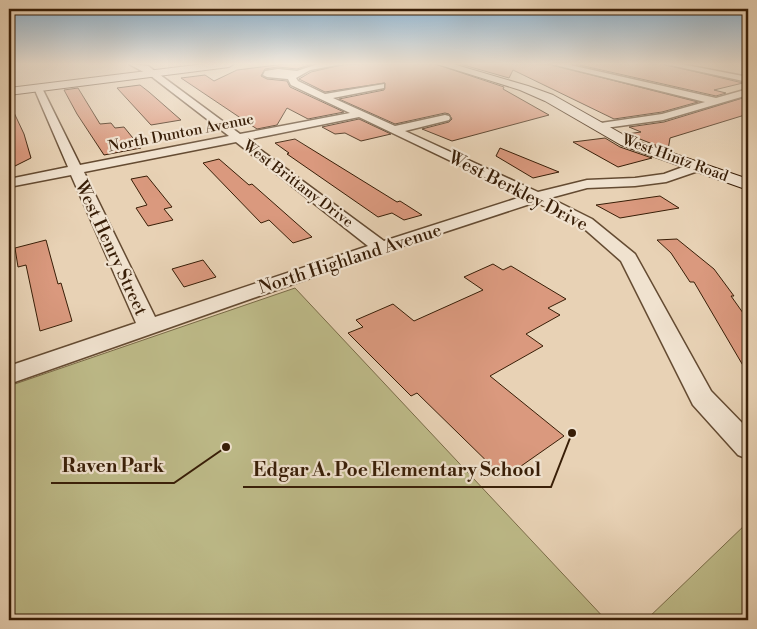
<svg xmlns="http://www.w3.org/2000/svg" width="757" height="629" font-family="'Libre Bodoni',serif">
	<rect width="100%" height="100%" fill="#e8d2b5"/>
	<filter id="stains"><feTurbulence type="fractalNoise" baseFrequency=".004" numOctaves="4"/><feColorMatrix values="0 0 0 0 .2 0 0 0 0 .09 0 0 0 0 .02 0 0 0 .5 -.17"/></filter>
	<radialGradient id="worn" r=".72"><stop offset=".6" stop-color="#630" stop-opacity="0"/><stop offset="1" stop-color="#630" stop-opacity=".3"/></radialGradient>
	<path fill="#bdba88" stroke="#7a6c48" d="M295,288L606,620H9V386Z
		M748,522V620H646Z"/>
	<path fill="#da997e" stroke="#381e07" d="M285,64H312L297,69L278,67L265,69L261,76L267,79L287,81L290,87L344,112L308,119L287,108L277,125L257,129L181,78L205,75L214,81L237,70Z
		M345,64H435L504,87L503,89L549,115L452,141L422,129L449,122L452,119L449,114L445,113L395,124L339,99L384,90L385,83L325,92L299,79L311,72Z
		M460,64H549L698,102L662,112L614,119L513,70L509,78Z
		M575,64H663L743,83L714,90L726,93L716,96Z
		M140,85L149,92L181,120L151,125L117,88Z
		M78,88L100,124L111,123L115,128L124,127L141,148L104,155L77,114L64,90Z
		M746,97L748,98V111L743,113L748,114L670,138L668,150L627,134L641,132L629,127L664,122Z
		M9,102L24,134L31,158L13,167L9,146Z
		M359,119L391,134L361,141L345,133L335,134L322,127Z
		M605,138L620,147L652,158L618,167L573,142Z
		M295,139L397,202L400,201L422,215L404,220L392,213L378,217L287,154L289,153L275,143Z
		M500,148L559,172L533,178L496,156Z
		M219,159L249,185L252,184L312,237L293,243L269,220L261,223L203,163Z
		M147,176L172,207L164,209L173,220L148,226L136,208L147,205L131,179Z
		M660,196L679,208L620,218L596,205Z
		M677,239L714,269L734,296H731L748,320V374L694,282H690L671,253L657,240Z
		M46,240L58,284L61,283L72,321L40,331L26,265L18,267L15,248Z
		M203,260L216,277L184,287L172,269Z
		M493,264L503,270L511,266L566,299L548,308L560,315L526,334L543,346L490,376L564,436L504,478L417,393L411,396L348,333L363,327L356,320L393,304L414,321L483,290L464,277Z"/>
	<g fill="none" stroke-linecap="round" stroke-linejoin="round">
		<g stroke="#644b32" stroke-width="3">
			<path id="street" d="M129,64L148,66L240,134L350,113L291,85L288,79L267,77L263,75L265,71L278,69L297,71L318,64H343L310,70L296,78L298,81L325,94L384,84V88L333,98L395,126L445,115L449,116L450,118L449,120L405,131L538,192L587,180L635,178L664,174L691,164H701L703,167L701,170L666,182L635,186L587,188L550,198L592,219L635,254L711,391L748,429V459L738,455L693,405L621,261L580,225L536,202L387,251L9,384V366L136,323L71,175L9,187V179L68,167L34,88L35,86H41L42,88L80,165L229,136L151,76ZM359,117L524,196L384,241L247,140ZM236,142L368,246L155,317L84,172Z
				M551,64H566L716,98L748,89V95L663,120L598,129L594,128L593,126L594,124L662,114L705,102Z
				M665,64H681L748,77V82Z"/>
		</g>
		<g stroke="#381e07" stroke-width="2">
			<path id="secondary" d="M204,64H234L229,67L9,95V88Z
				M437,64H453L528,86L553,95L631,139L748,179V190L621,145L545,101L520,90Z"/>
		</g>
		<use href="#street" fill="#f0e2cf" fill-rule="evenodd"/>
		<use href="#secondary" fill="#f0e2cf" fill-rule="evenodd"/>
	</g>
	<linearGradient id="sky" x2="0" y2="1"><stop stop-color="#89b4d5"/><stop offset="0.42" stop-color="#f5ebde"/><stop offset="1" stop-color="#f5ebde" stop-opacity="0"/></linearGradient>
	<rect width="757" height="152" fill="url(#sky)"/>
	<g text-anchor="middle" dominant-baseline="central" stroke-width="4.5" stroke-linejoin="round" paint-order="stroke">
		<g font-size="15" fill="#381e07" stroke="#f0e2cf">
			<text transform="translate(181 133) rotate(-11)">North Dunton Avenue</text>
			<text transform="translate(675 158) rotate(20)">West Hintz Road</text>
			<text transform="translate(298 184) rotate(37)">West Brittany Drive</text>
		</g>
		<g font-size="18" fill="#381e07" stroke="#f0e2cf">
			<text transform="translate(518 191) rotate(27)">West Berkley Drive</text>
			<text transform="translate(111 248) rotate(65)">West Henry Street</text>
			<text transform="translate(350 259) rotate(-18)">North Highland Avenue</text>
		</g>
	</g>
	<path fill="none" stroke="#381e07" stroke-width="2" d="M226 447L174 483H51M572 433L551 487H243"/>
	<g fill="#381e07" stroke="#f0e2cf" stroke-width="2">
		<circle cx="226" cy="447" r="5"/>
		<circle cx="572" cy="433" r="5"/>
	</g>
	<g font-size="19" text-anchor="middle" font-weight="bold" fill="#381e07" stroke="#f0e2cf" stroke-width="4.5" stroke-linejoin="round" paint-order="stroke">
		<text x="113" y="472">Raven Park</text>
		<text x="397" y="476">Edgar A. Poe Elementary School</text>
	</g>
	<rect width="757" height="629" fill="none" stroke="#e8d2b5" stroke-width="30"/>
	<rect x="10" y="10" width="737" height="609" fill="none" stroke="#381e07" stroke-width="2.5"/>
	<rect x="15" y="15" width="727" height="599" fill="none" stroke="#381e07"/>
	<rect width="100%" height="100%" filter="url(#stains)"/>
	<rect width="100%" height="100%" fill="url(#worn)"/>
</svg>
